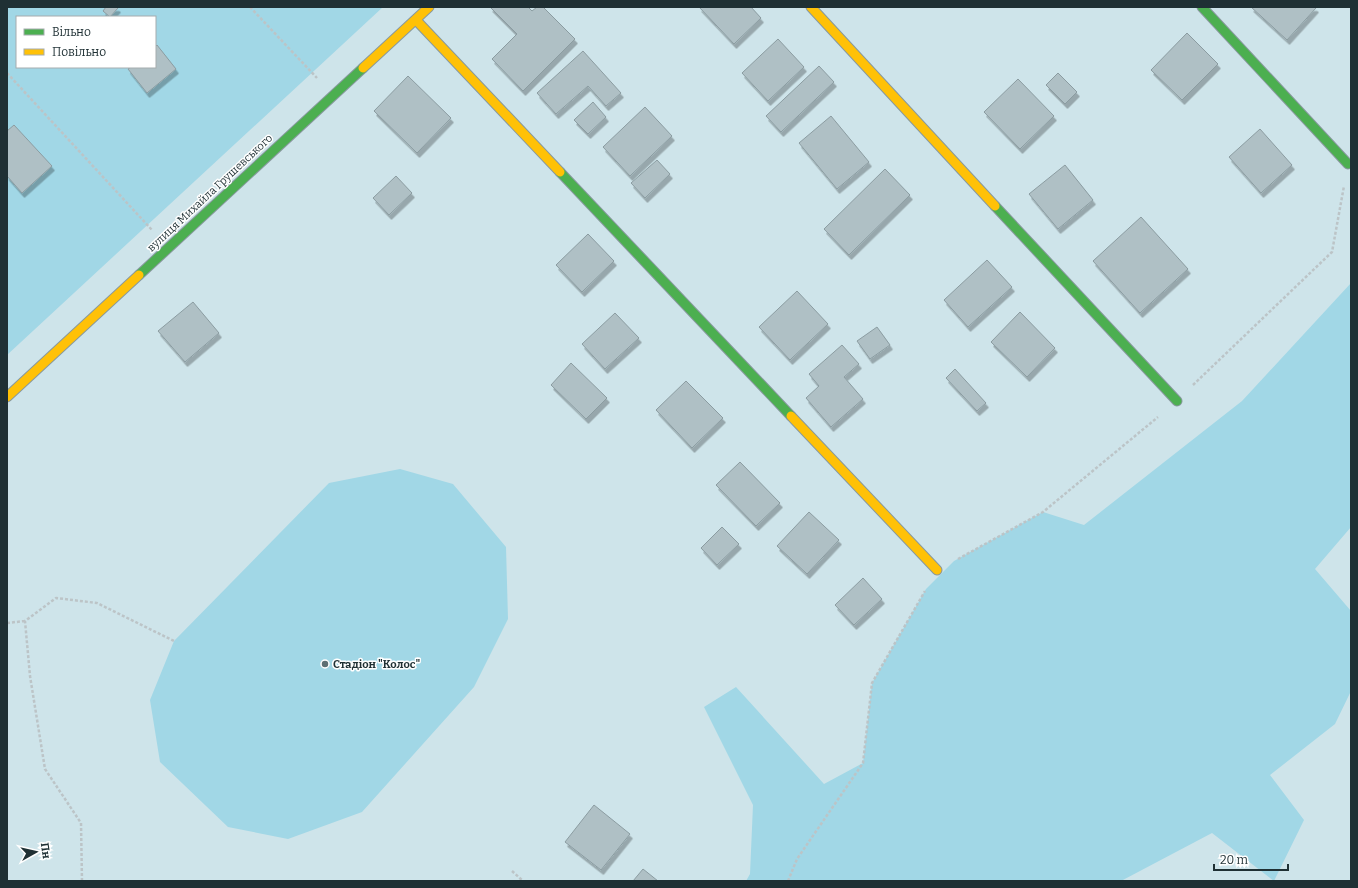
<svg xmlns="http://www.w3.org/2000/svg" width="1358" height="888" font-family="Bitter,serif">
	<defs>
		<filter id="shadow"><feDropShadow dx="2.5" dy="4.5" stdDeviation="0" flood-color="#0004"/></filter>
	</defs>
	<rect width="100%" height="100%" fill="#cee4ea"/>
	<path fill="#a1d7e6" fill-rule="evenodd" d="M7,7H383L7,355ZM17,17H155V67H17Z
		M1351,283V527L1315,569L1351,611V691L1335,724L1270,775L1304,820L1274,881L1212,833L1121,881H746L750,874L753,805L704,707L736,687L824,784L863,763L872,683L926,589L954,561L1043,512L1084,525L1242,401Z
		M400,469L453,484L506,547L508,619L474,687L362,812L288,839L228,827L160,762L150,700L174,641L329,483Z"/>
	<path fill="#afc0c5" stroke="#8b9ca1" filter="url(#shadow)" d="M106,7H117L118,8L110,17L103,11Z
		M490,7H528L532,11L537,7H543L575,39L523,91L492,59L517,34Z
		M699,7H751L761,18L734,44Z
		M1251,7H1315L1316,8L1287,40Z
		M1187,33L1218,64L1182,100L1151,70Z
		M778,39L804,67L768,101L742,73Z
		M157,45L176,69L147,93L128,69L131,67H155V47Z
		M583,51L621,93L606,106L588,86L556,114L537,93Z
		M819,66L834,82L781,132L766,116Z
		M1058,73L1077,92L1065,104L1046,85Z
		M408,76L451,118L417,153L374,111Z
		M1018,79L1054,116L1020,149L984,112Z
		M593,102L606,117L588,134L574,120Z
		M645,107L672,136L630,176L603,147Z
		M831,116L869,162L837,189L799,143Z
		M14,125L52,166L22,193L7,176V131Z
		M1260,129L1292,165L1261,193L1229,157Z
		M657,160L670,174L645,198L631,183Z
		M1065,165L1093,200L1058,229L1029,194Z
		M885,169L910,195L849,255L824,229Z
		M396,176L412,193L389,215L373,198Z
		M1141,217L1188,269L1140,313L1093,261Z
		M588,234L614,261L582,292L556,265Z
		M987,260L1012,287L968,327L944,300Z
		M797,291L828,324L790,360L759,327Z
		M193,302L219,333L185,362L158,331Z
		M1020,312L1055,348L1027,377L991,342Z
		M615,313L639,338L605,369L582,344Z
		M877,327L890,345L870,359L857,341Z
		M842,345L859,364L844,377L863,399L831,427L806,398L819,386L809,374Z
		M571,363L607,398L586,419L551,385Z
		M955,369L986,403L977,411L946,378Z
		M686,381L723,418L692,448L656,410Z
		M740,462L780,503L756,526L716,485Z
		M809,512L839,540L807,574L777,546Z
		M722,527L739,544L717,565L701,548Z
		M863,578L882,599L854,625L835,605Z
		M594,805L630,834L601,870L565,842Z
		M643,869L658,881H633Z"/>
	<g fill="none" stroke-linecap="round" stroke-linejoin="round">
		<g stroke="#88999e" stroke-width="11">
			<path id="fast" d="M1202,7L1348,164
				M560,172L791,416
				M995,206L1177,401
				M139,275L363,68"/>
		</g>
		<g stroke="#88999e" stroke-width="11">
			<path id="slow" d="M811,7L995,206
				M416,20L560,172
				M363,68L429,7
				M7,397L139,275
				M791,416L937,570"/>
		</g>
		<path stroke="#bcc4c7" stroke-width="2.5" stroke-dasharray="3 2" stroke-linecap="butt" d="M250,7L317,78
			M7,73L152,230
			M1193,385L1332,252L1344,186
			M958,559L1043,512L1158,417
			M7,623L25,621
			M512,871L523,881
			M82,881L81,823L45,769L30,676L25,621L56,598L97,603L174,641
			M788,881L797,859L863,763L872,683L925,591"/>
		<use href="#fast" stroke="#4caf50" stroke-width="9"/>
		<use href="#slow" stroke="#ffc107" stroke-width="9"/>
	</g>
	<circle fill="#5c6f74" stroke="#fff" stroke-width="1.5" cx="325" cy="664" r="4"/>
	<g text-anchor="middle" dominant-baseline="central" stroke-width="3" stroke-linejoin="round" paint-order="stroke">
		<g font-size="11" fill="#1f3034" stroke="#fff">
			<text transform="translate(210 193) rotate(-43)">вулиця Михайла Грушевського</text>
		</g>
		<g font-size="11" font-weight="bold" fill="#1f3034" stroke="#fff" text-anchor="start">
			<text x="333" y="664">Стадіон "Колос"</text>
		</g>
	</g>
	<rect width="1358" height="888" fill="none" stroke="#1f3034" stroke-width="16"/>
	<rect x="16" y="16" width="140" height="52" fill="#ffffff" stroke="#a5acae"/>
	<rect x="24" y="29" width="20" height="6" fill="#4caf50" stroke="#a5acae"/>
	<text x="52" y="36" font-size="12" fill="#1f3034">Вільно</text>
	<rect x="24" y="49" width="20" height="6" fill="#ffc107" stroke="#a5acae"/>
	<text x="52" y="56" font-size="12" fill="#1f3034">Повільно</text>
	<g transform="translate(36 852) rotate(82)" stroke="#ffffff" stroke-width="3" paint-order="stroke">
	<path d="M0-3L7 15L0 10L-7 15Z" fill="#1f3034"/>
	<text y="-6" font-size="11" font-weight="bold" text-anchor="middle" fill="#1f3034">Пн</text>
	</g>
	<path d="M1214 864v6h74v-6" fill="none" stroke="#1f3034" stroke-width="2"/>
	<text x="1220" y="864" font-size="12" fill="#1f3034" stroke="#ffffff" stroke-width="3" paint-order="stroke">20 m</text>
</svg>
